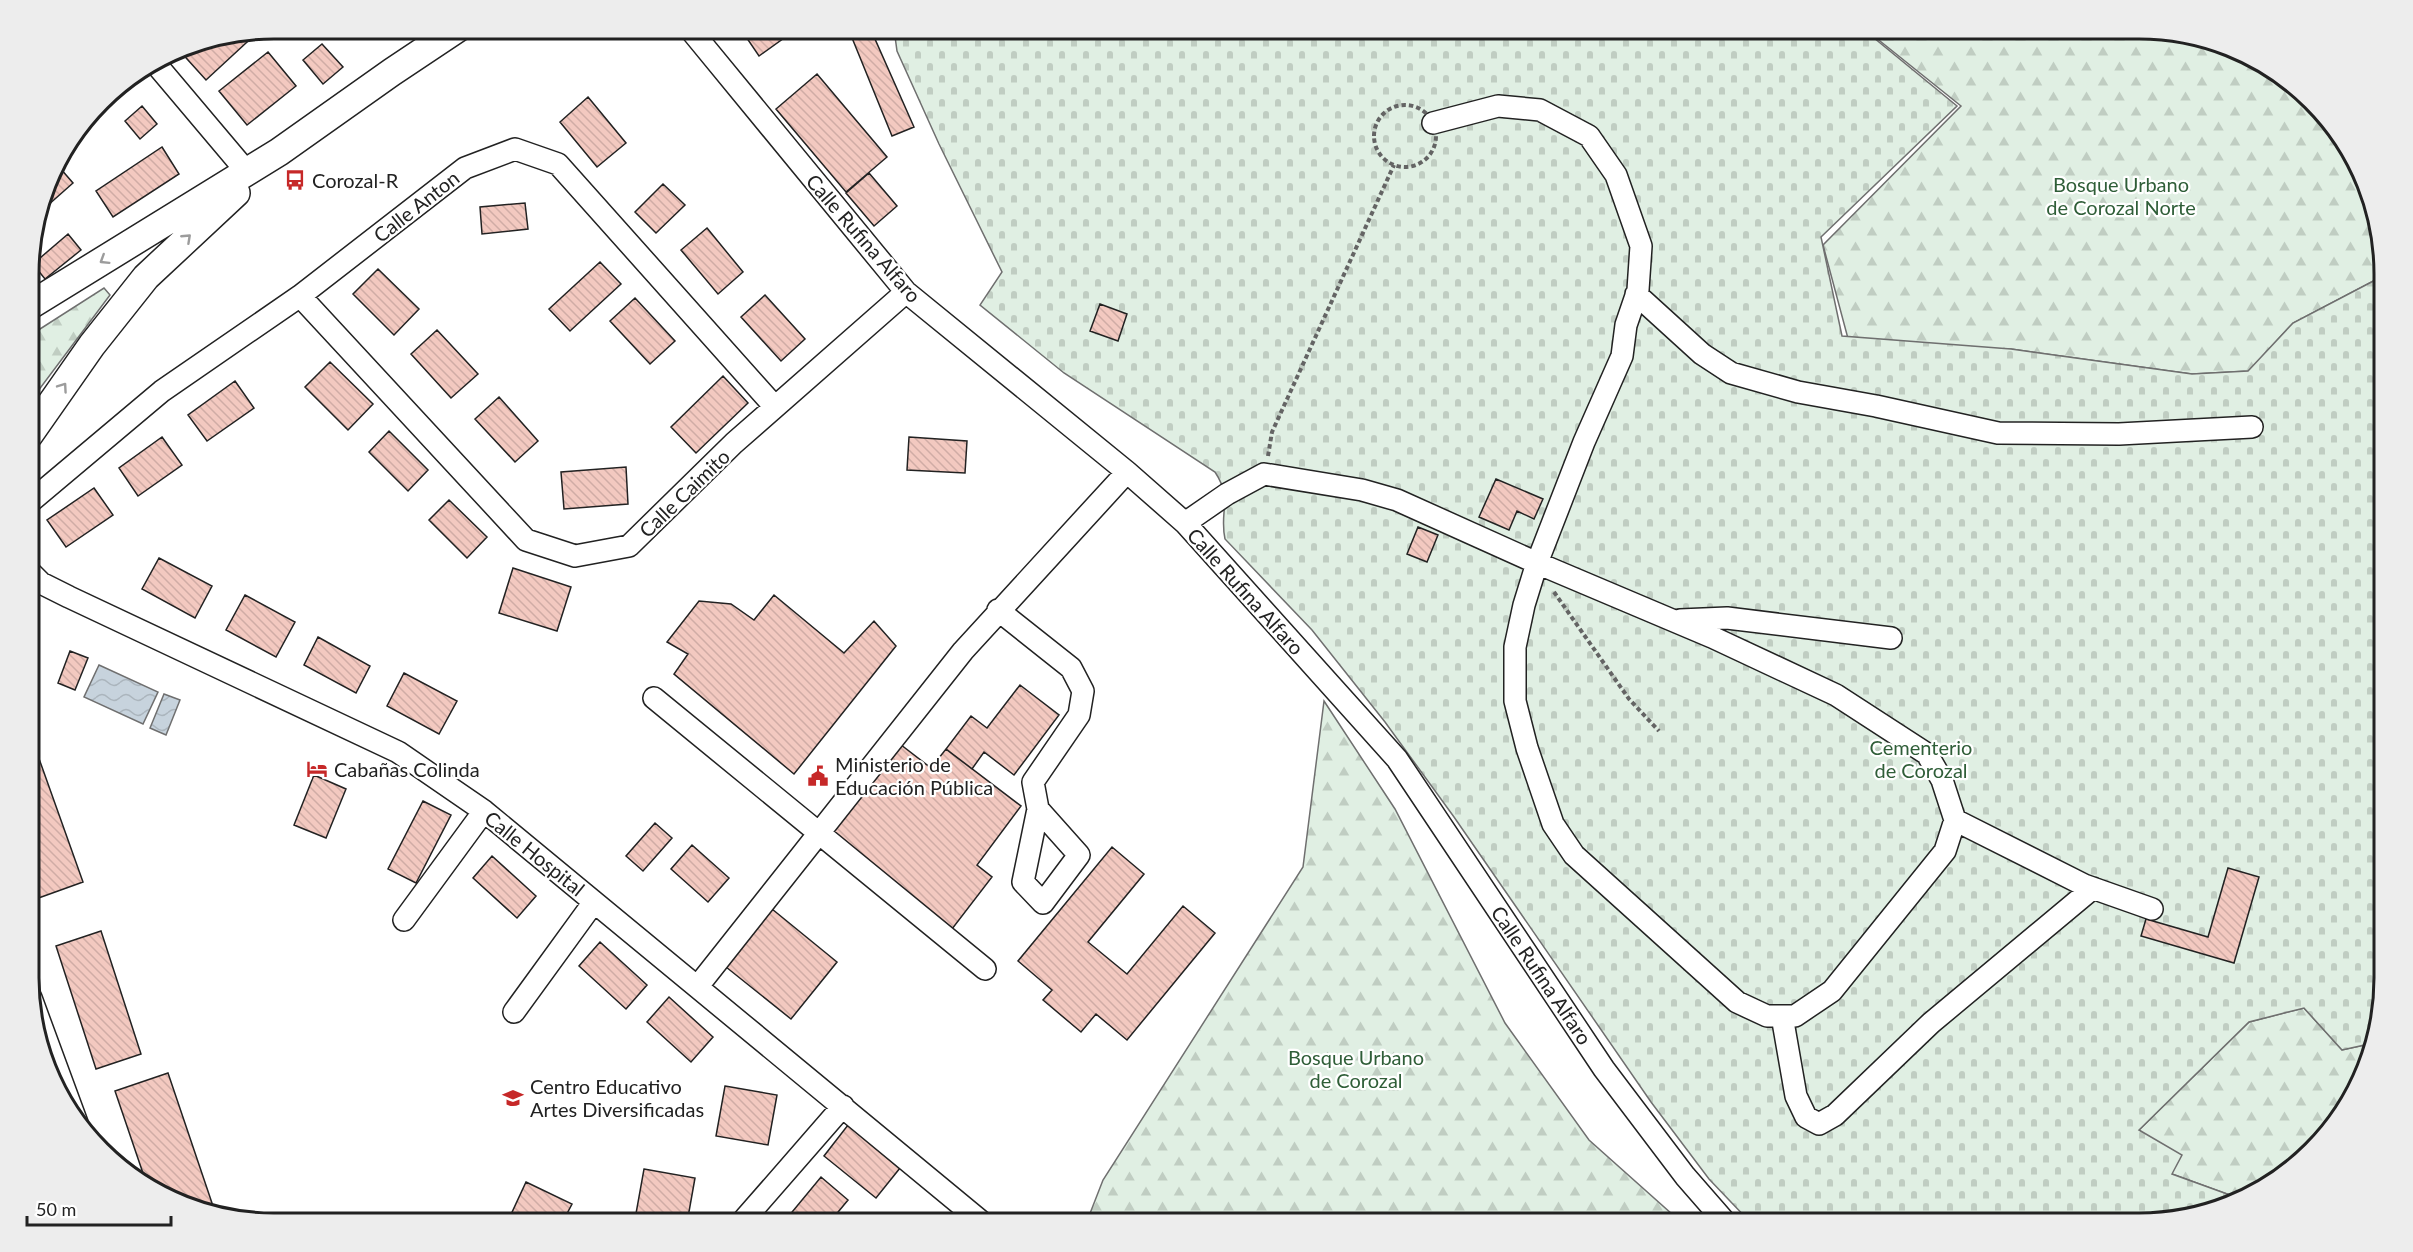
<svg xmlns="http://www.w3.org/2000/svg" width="2413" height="1252" font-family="Lato,sans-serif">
	<defs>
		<pattern id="forest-firs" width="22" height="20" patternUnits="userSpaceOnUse" patternTransform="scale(1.5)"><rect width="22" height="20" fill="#e0efe3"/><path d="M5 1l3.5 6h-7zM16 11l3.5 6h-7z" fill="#c0cdc2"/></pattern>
		<pattern id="cemetery-stones" width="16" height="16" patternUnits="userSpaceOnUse" patternTransform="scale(1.5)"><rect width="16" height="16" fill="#e0efe3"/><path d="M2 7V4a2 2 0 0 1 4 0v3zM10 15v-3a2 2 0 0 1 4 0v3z" fill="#c0cdc2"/></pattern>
		<pattern id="water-waves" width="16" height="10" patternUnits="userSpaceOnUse" patternTransform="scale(1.5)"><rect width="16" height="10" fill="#c7d3dd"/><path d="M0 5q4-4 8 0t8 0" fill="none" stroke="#abb5bd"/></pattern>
		<pattern id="building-back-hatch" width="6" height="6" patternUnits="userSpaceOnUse" patternTransform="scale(1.5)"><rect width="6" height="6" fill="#f3c9c0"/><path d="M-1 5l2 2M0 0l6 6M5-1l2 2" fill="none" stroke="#d0aca5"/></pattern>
	</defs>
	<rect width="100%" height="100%" fill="#fff"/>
	<path fill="url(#forest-firs)" stroke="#6f6f6f" stroke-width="1.5" d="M2139,28L2248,54L2301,90L2343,137L2382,242L2383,276L2293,323L2249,371L2192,374L2011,349L1850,346L1823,245L1961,106L1865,29Z
		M104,288L110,295L29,403V336Z
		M1324,701L1395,809L1505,1023L1589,1140L1682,1223H1078L1089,1216L1103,1180L1303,867Z
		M2304,1008L2342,1050L2369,1044L2359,1087L2323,1140L2275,1182L2241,1199L2172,1174L2139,1130L2249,1022Z"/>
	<path fill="url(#cemetery-stones)" stroke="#6f6f6f" stroke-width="1.5" d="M894,29H1863L1957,106L1821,237L1842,336L2011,349L2192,374L2248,371L2293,323L2383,276L2384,979L2369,1044L2342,1050L2304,1008L2249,1022L2139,1130L2182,1155L2172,1174L2241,1199L2218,1211L2155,1223H1751L1709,1179L1651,1102L1454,817L1385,722L1312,630L1225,539C1219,512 1233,499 1215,472L1064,373L980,305L1002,272L939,144L897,51Z"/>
	<path fill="url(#water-waves)" stroke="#6f6f6f" stroke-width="1.5" d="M99,665L158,692L143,724L84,697Z
		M164,694L180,700L166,735L150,728Z"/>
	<path fill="url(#building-back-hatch)" stroke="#222" stroke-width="1.5" d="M740,28H798L759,56Z
		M848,28H876L875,39L914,127L892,136Z
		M259,31L206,80L179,50L183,47Z
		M322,44L343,67L323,84L303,60Z
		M268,52L296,86L247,125L219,91Z
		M817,74L887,157L846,192L776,109Z
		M588,97L626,143L597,167L560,122Z
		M142,106L157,124L140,139L125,121Z
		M162,147L179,174L113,217L96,191Z
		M60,168L73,183L47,206L44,203L51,176Z
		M869,173L897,206L874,226L846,193Z
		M663,184L685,205L656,233L635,212Z
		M525,203L528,229L482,234L480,207Z
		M707,228L743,272L718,294L681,250Z
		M68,234L81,250L45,279L33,264Z
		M600,262L621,284L570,331L549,309Z
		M378,269L419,309L394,335L353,294Z
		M765,295L805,339L781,361L741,317Z
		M635,298L675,341L650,364L610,321Z
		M1100,304L1127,314L1118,341L1090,331Z
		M437,330L478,374L451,398L411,354Z
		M330,362L373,404L348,430L305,387Z
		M723,376L748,403L696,453L671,427Z
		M235,381L254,408L207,441L188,415Z
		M499,397L538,441L515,462L475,419Z
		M389,431L428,470L408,491L369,452Z
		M162,437L182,465L138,496L119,468Z
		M909,437L967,441L965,473L907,470Z
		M626,467L628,504L564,509L561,472Z
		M1496,479L1543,499L1534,519L1517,511L1509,530L1479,517Z
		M94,488L113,515L66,547L47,520Z
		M449,500L487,537L467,558L429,520Z
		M1418,527L1438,535L1427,562L1407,554Z
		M159,558L212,586L195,618L142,589Z
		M513,568L571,587L557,631L499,613Z
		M245,595L295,622L276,657L226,630Z
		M774,595L844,653L874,621L896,646L794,774L674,674L688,654L667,642L699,601L731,604L754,620Z
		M318,637L370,666L356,693L304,665Z
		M70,651L88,658L75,690L58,683Z
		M404,673L457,701L439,734L387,706Z
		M1020,685L1059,715L1014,775L984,752L972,769L946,749L971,716L987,728Z
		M896,741L931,768L946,749L1021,806L977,865L992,877L952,929L826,833Z
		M37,753L83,882L33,900L30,892V756Z
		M314,775L346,789L326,838L294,825Z
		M423,801L451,815L416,883L388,869Z
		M655,823L672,838L643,871L626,856Z
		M692,845L729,878L708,902L671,869Z
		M1112,847L1144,874L1088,942L1127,974L1183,906L1215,933L1127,1040L1096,1014L1081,1032L1043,1000L1052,990L1018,961Z
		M492,856L536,896L517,918L473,878Z
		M2228,868L2259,877L2234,963L2141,936L2146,919L2208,937Z
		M772,909L837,962L791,1019L726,967Z
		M101,931L141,1054L96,1069L56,946Z
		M600,942L647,985L626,1009L579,966Z
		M669,997L713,1037L691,1062L647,1022Z
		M168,1073L214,1209L165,1198L146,1182L115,1091Z
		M725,1086L777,1095L768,1145L716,1136Z
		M848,1125L900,1168L876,1198L824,1156Z
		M644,1169L695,1178L687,1223H662L635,1219Z
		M821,1177L848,1200L829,1223H783Z
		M526,1182L572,1204L562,1223H507Z"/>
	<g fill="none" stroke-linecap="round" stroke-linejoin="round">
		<g stroke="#222" stroke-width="24">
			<path id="minor" d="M689,28L906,292L1127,472L1185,523L1397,759L1604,1069L1685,1176L1726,1223
				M155,63L247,172
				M1433,123L1498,106L1540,110L1589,136L1616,175L1641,246L1638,290L1626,325L1622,356L1584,442L1537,563L1524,605L1515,647V701L1527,748L1553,824L1574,855L1737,1002L1767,1016H1795L1832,991L1945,851L1955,820
				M1636,294L1702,354L1731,373L1798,392L1876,406L1998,433L2119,434L2252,427
				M300,296L526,540L575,556L629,546L734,443L906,292
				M30,502L162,391L300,296L465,168L515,149L558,164L775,407
				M1185,523L1227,494L1264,474L1362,490L1397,500L1537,563L1712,637L1836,695L1927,754L1942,780L1955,820L2084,885L2152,909
				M30,572L41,583L69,597L398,752L484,811L983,1223
				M998,610L1071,668L1083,691L1079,715L1033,782L1038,809L1023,882L1043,903L1079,855L1038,809
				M1680,620L1727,618L1891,638
				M654,698L985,969
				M404,920L484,811
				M698,986L963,651L1127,472
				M31,998L77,1123
				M514,1012L594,902
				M1782,1016L1796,1096L1806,1117L1819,1124L1835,1115L1931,1023L2093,888
				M741,1223L843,1106"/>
		</g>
		<g stroke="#222" stroke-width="30">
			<path id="major" d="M29,306L279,152L392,72L458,28
				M29,435L92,345L146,277L236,193"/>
		</g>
		<path stroke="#646464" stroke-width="4" stroke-dasharray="4.5 3" stroke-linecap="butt" d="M1374 136a31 31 0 1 1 62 0a31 31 0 1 1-62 0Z
			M1268,456L1272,432L1394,165
			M1554,592L1629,699L1659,731"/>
		<use href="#minor" stroke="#fff" stroke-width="21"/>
		<use href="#major" stroke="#fff" stroke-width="27"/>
	</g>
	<defs><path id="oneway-chevron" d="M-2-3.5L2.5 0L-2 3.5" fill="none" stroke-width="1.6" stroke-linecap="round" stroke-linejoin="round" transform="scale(1.5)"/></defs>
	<g stroke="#9c9c9c">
		<use href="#oneway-chevron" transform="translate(187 238) rotate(-43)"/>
		<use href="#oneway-chevron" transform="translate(104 260) rotate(148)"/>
		<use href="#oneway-chevron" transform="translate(63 387) rotate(-55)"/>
	</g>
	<defs>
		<g id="bus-bare" transform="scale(1.62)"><path d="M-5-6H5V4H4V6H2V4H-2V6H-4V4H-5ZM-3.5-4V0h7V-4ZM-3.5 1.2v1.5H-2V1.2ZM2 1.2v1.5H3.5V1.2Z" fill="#c62828" stroke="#fff" stroke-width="2.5" paint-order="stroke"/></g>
		<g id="hotel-bare" transform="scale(1.62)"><path d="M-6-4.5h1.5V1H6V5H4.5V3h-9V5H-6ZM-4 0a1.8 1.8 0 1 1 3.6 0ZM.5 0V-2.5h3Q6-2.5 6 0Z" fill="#c62828" stroke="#fff" stroke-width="2.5" paint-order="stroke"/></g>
		<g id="civic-bare" transform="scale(1.62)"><path d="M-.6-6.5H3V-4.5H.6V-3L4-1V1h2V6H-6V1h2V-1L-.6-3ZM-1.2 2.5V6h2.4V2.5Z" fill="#c62828" stroke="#fff" stroke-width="2.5" paint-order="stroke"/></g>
		<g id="school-bare" transform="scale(1.62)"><path d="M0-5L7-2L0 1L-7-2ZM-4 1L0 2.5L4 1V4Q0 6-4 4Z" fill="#c62828" stroke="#fff" stroke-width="2.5" paint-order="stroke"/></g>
	</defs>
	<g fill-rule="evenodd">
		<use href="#bus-bare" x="295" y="180"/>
		<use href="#hotel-bare" x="317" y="769"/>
		<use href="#civic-bare" x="818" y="776"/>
		<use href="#school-bare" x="513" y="1098"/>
	</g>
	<g text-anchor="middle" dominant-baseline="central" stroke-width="4.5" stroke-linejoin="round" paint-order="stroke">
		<g font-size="20" fill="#222" stroke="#fff" text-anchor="start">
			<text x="312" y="180">Corozal-R</text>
			<text x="835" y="764">Ministerio de<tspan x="835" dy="23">Educación Pública</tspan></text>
			<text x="334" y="769">Cabañas Colinda</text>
			<text x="530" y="1086">Centro Educativo<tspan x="530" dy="23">Artes Diversificadas</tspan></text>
		</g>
		<g font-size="20" fill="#2f5e38" stroke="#fff">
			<text x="2121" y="184">Bosque Urbano<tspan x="2121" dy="23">de Corozal Norte</tspan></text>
			<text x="1921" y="747">Cementerio<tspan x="1921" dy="23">de Corozal</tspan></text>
			<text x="1356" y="1057">Bosque Urbano<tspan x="1356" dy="23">de Corozal</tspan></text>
		</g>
		<g font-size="20" fill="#222" stroke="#fff">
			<text transform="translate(416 206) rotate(-38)">Calle Anton</text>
			<text transform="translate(864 238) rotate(49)">Calle Rufina Alfaro</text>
			<text transform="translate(684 493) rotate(-44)">Calle Caimito</text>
			<text transform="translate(1246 591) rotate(48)">Calle Rufina Alfaro</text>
			<text transform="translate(535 853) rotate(39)">Calle Hospital</text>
			<text transform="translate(1542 975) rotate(56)">Calle Rufina Alfaro</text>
		</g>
	</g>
	<path d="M0 0H2413V1252H0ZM274 39H2139A235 235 0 0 1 2374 274V978A235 235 0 0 1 2139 1213H274A235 235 0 0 1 39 978V274A235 235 0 0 1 274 39Z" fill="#ededed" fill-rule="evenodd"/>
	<path fill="none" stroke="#222" stroke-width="3" d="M274 39H2139A235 235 0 0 1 2374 274V978A235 235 0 0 1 2139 1213H274A235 235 0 0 1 39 978V274A235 235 0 0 1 274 39Z"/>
	<path d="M27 1216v9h144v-9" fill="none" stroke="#222222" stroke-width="3"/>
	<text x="36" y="1216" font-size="18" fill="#222222" stroke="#ffffff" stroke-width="4.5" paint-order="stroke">50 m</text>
</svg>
